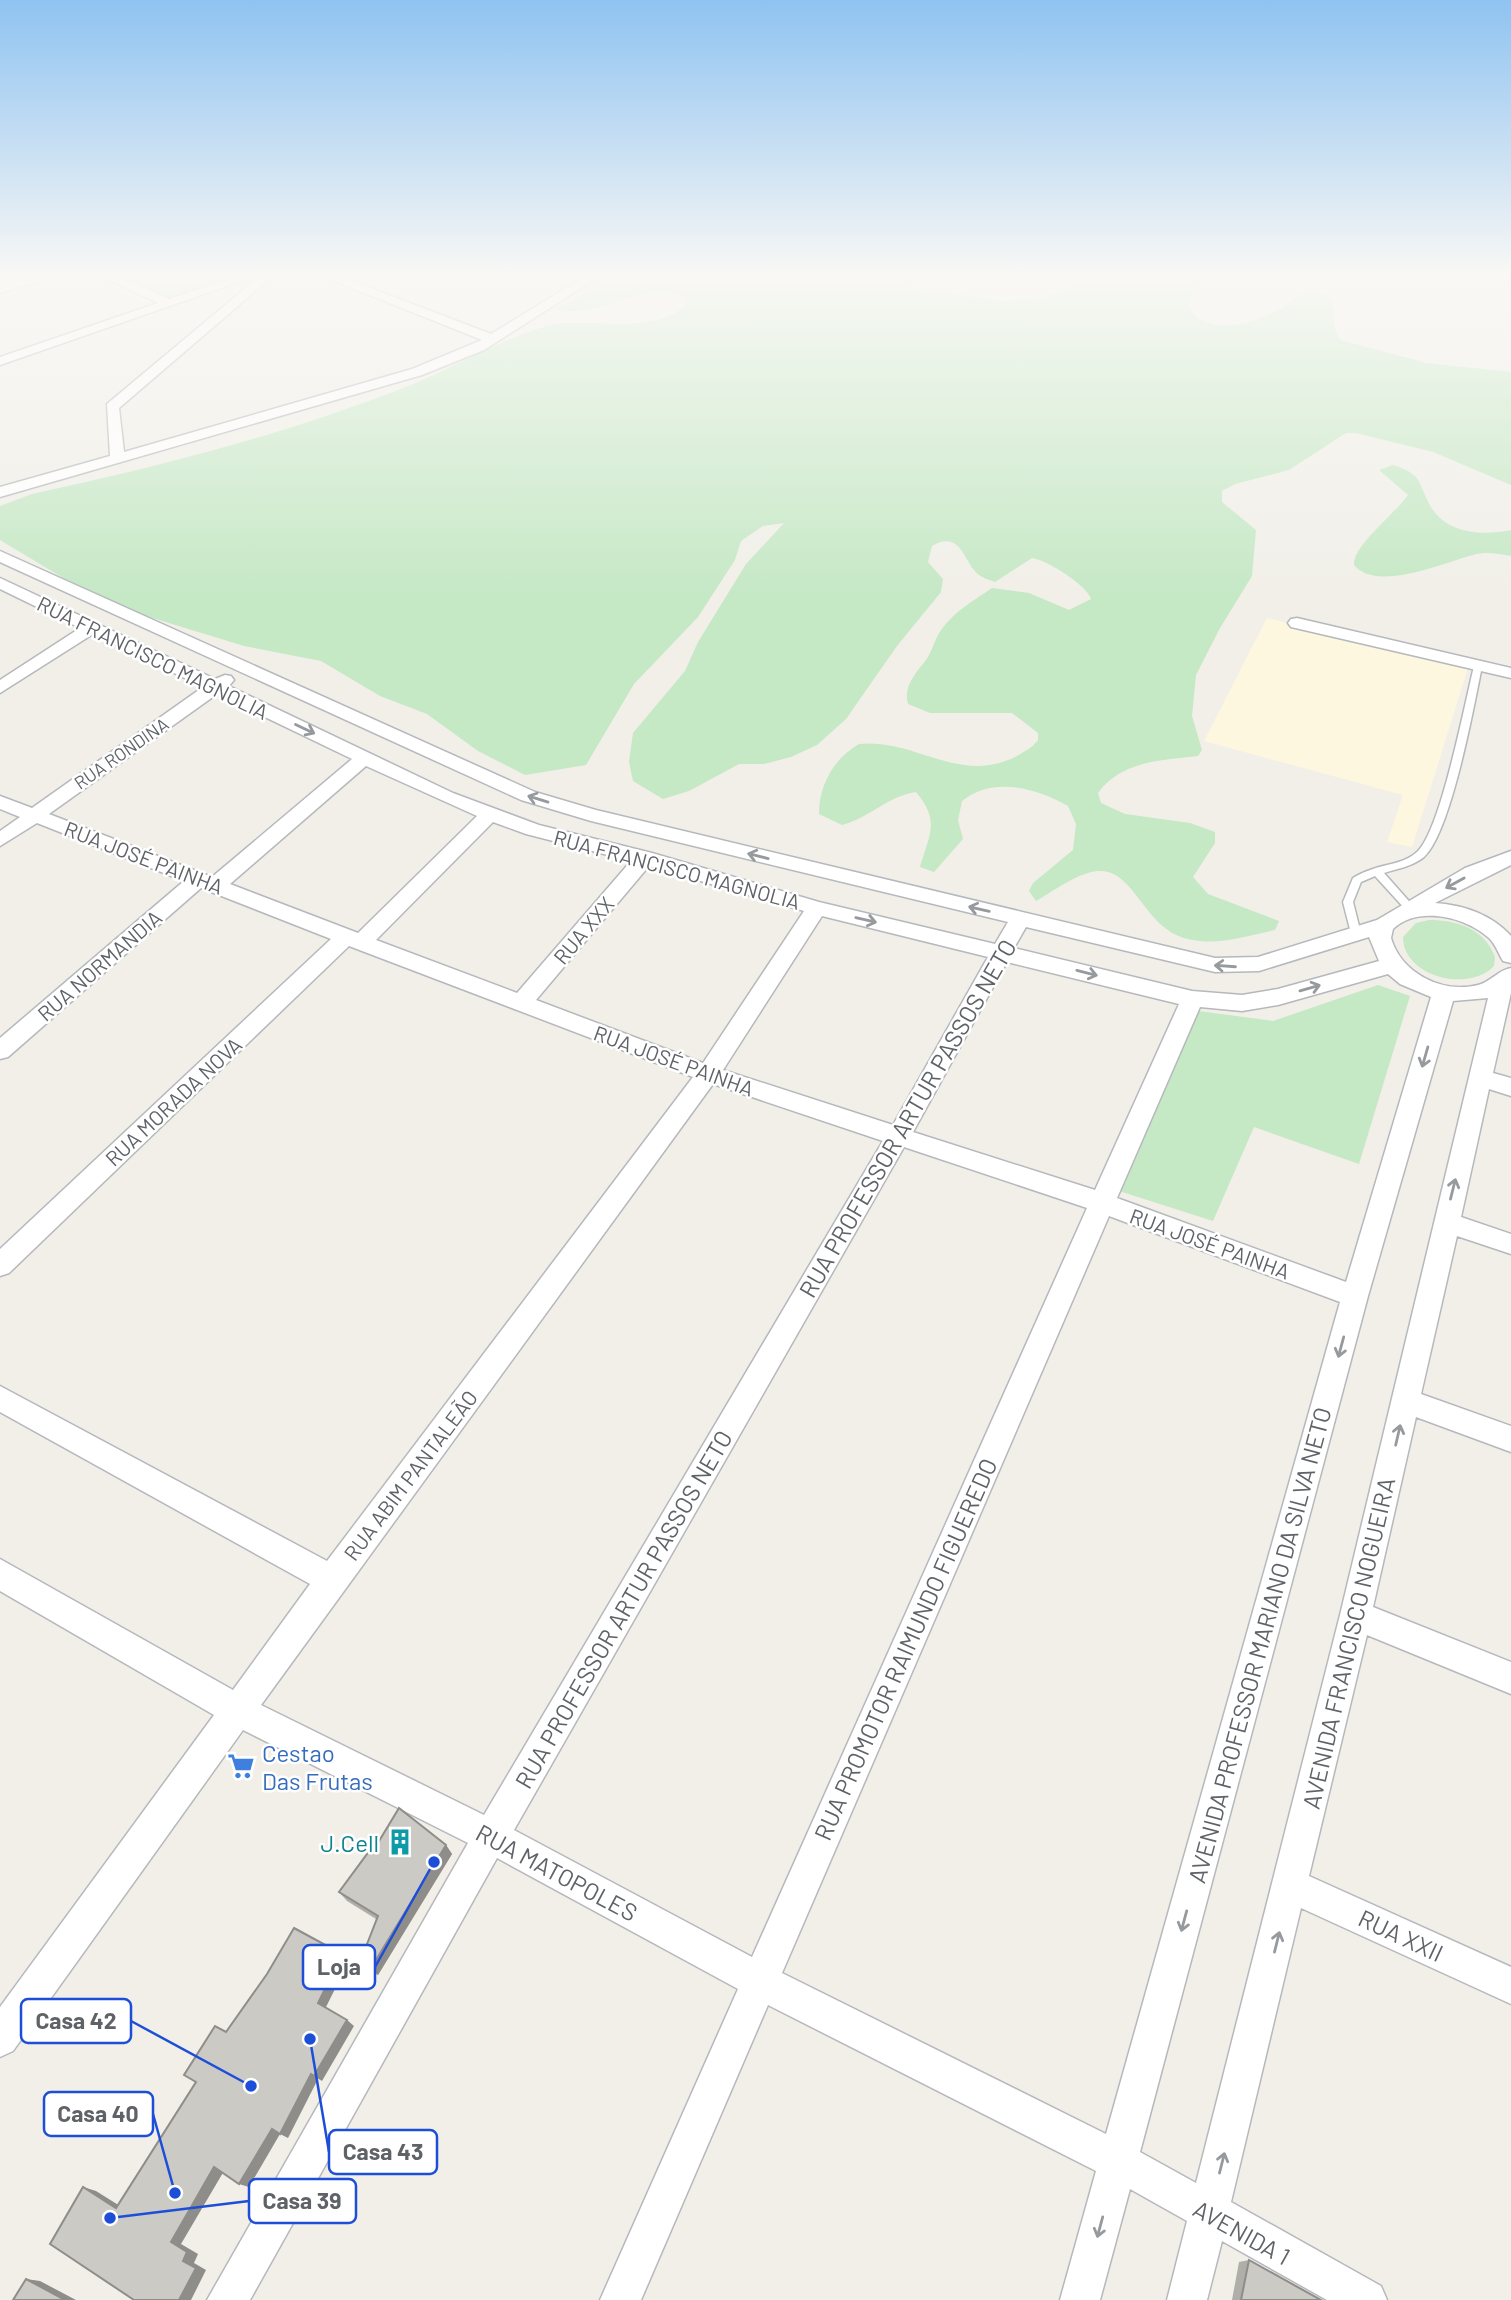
<svg xmlns="http://www.w3.org/2000/svg" width="1511" height="2300" font-family="Barlow,sans-serif">
	<rect width="100%" height="100%" fill="#f1efe8"/>
	<path fill="#fef7e0" d="M1267,618L1468,668L1412,847L1387,842L1403,795L1204,741Z"/>
	<path fill="#c5e8c5" d="M114,276H245L168,300Z
		M616,276H843L1003,301L1039,298L1060,292L1092,276H1197L1189,307C1209,340 1258,322 1284,307C1291,302 1298,293 1306,292C1315,290 1326,294 1332,299L1334,326L1340,340L1427,363L1511,372V485L1433,452L1356,433H1346L1289,470L1235,484L1222,491V502L1256,530L1252,576L1220,628L1196,675L1192,716L1202,750L1198,756C1162,760 1121,761 1098,793L1101,803L1125,814L1190,823L1215,832V843L1193,877L1208,894L1279,921L1275,930C1246,936 1214,947 1184,938C1139,924 1133,859 1088,873C1070,878 1052,892 1036,901L1029,891L1033,883L1073,850L1076,824L1068,806C1036,788 993,776 962,801L958,820L963,839L934,872L920,867C930,833 940,821 916,792C888,796 869,818 842,825L819,814C819,785 834,758 859,744C916,738 959,786 1017,756C1025,751 1032,748 1038,740V733L1012,713H930L908,704C903,686 916,673 926,660C931,653 934,643 938,635C950,614 973,601 992,588L1029,593L1069,610L1091,599C1087,585 1047,560 1032,558L995,582C990,580 983,578 979,575C963,563 962,529 932,546L928,562L943,579L941,592L897,646L846,719L817,745L791,757L764,764H739L689,791L663,799L633,781L629,762L633,733L685,671L698,642L746,564L784,523L763,526L741,541L735,560L698,617L634,684L586,765L525,775L478,751L427,714L380,696L321,661L244,646L133,612L85,591L0,540V506L32,494C162,466 295,432 418,382C460,364 500,340 544,327C584,314 655,339 687,303L684,297C643,279 597,321 555,309Z
		M1393,465C1424,475 1417,482 1431,507C1447,534 1484,536 1511,530V556C1499,554 1485,551 1473,555C1445,562 1377,593 1354,565C1352,546 1396,513 1408,495L1379,470Z
		M1429,920C1457,920 1485,929 1495,957L1494,966C1469,993 1403,977 1403,937L1416,923Z
		M1378,985L1410,996L1359,1164L1254,1127L1213,1221L1116,1190L1199,1011L1273,1021Z"/>
	<g fill="none" stroke-linecap="round" stroke-linejoin="round">
		<g stroke="#b5b8bc" stroke-width="3">
			<path id="lane" d="M1478,663L1482,666C1474,706 1451,832 1424,857C1413,866 1397,869 1384,873L1415,908L1414,910H1406L1375,876L1361,882L1353,902L1361,934L1356,938L1352,937L1343,902L1353,878C1359,874 1367,871 1373,869C1387,864 1406,863 1418,851C1441,828 1465,703 1474,666Z"/>
		</g>
		<g stroke="#b5b8bc" stroke-width="3">
			<path id="street" d="M101,276H117L169,299L238,276H256L0,365V357L158,303Z
				M260,276H273L119,408L124,452L412,369L482,340L322,276H339L491,334L586,276H600L484,350L422,375L0,497V487L110,456L107,404Z
				M0,551L535,792L596,810L1215,958L1258,957L1377,920L1465,868L1511,851V865L1435,903C1463,905 1491,914 1511,936V963L1503,961C1498,953 1496,945 1489,938C1466,917 1418,905 1393,929L1391,938C1401,973 1442,994 1478,985C1491,982 1498,970 1511,968V993L1493,1073L1511,1078V1096L1489,1089L1461,1217L1511,1234V1254L1457,1236L1421,1394L1511,1426V1452L1416,1417L1373,1607L1511,1662V1694L1367,1635L1309,1876L1511,1967V2004L1301,1908L1231,2202L1381,2286L1387,2300H1327L1222,2241L1207,2300H1167L1187,2221L1130,2189L1100,2300H1060L1096,2171L768,2005L641,2300H600L738,1989L497,1858L250,2300H207L468,1843L243,1730L13,2051L0,2057V2007L214,1715L0,1591V1559L233,1690L310,1584L0,1412V1386L327,1561L693,1077L349,946L9,1273L0,1276V1249L331,939L201,888L8,1057L0,1059V1038L184,881L37,823L0,846V831L20,817L0,809V796L32,808L203,687L93,634L0,693V680L80,628L0,589V578L215,679L225,675L231,676L234,680L229,686L453,793L539,825L652,853L819,902L995,944L1008,922L591,821L521,800L0,562ZM217,694L352,759L212,877L49,814ZM366,766L477,816L358,933L230,884ZM493,822L526,834L631,861L517,993L376,940ZM649,866L804,911L703,1063L536,1000ZM822,916L988,957L893,1125L723,1070ZM1026,927L1215,972L1259,971L1369,937L1379,961L1278,989L1242,995L1192,991L1014,948ZM1007,962L1179,1004L1095,1190L913,1132ZM1388,974L1400,984L1431,997L1346,1282L1117,1198L1200,1007L1242,1011L1278,1005ZM1488,998L1340,1615L1196,2183L1140,2152L1368,1296L1453,1001ZM713,1084L883,1141L484,1815L261,1705ZM904,1147L1087,1208L752,1957L514,1830ZM1109,1216L1340,1302L1106,2134L782,1973Z
				M1297,618L1511,668V678L1291,627L1288,623L1291,619Z"/>
		</g>
		<g stroke="#b6babf" stroke-width="3">
			<path id="secondary" d="M19,276H45L42,280L0,293V282Z"/>
		</g>
		<use href="#lane" fill="#fff" fill-rule="evenodd"/>
		<use href="#street" fill="#fff" fill-rule="evenodd"/>
		<use href="#secondary" fill="#fff" fill-rule="evenodd"/>
	</g>
	<path fill="#afaea9" d="M446,1845L452,1854L378,1975L367,1970L360,1962L376,1919L347,1901L339,1892L373,1851Z
		M1249,2260L1321,2300H1232L1239,2262Z"/>
	<path fill="#8f8d8a" d="M446,1845L452,1854L378,1975L371,1968Z
		M342,1954L349,1961L325,2009L318,2003Z
		M347,2020L354,2026L322,2081L314,2076Z
		M311,2074L318,2079L288,2138L280,2134L249,2187L239,2184L272,2129Z
		M214,2167L224,2171L181,2244L198,2254L194,2263L206,2270L191,2300H179L183,2261L171,2242Z
		M83,2187L96,2191L128,2211L116,2208Z
		M26,2279L40,2281L76,2300H65Z"/>
	<path fill="#cccac5" stroke="#8f8d8a" stroke-width="2" d="M399,1808L446,1845L371,1968L360,1962L378,1916L339,1892L370,1850L373,1851Z
		M294,1928L342,1954L318,2003L347,2020L314,2076L311,2074L280,2134L272,2129L239,2184L214,2167L171,2242L187,2252L183,2261L196,2268L179,2300H134L50,2244L83,2187L116,2208L196,2082L184,2075L215,2026L226,2032L267,1974Z
		M1249,2260L1321,2300H1241Z
		M26,2279L65,2300H13Z"/>
	<defs><path id="oneway-shaft" d="M-6 0H5M1.5-3L5.5 0L1.5 3" fill="none" stroke-width="1.6" stroke-linecap="round" stroke-linejoin="round" transform="scale(1.75)"/></defs>
	<g stroke="#979a9d">
		<use href="#oneway-shaft" transform="translate(305 729) rotate(25)"/>
		<use href="#oneway-shaft" transform="translate(538 799) rotate(-163)"/>
		<use href="#oneway-shaft" transform="translate(758 856) rotate(-166)"/>
		<use href="#oneway-shaft" transform="translate(1455 883) rotate(151)"/>
		<use href="#oneway-shaft" transform="translate(979 909) rotate(-167)"/>
		<use href="#oneway-shaft" transform="translate(866 920) rotate(13)"/>
		<use href="#oneway-shaft" transform="translate(1225 966) rotate(-176)"/>
		<use href="#oneway-shaft" transform="translate(1087 973) rotate(14)"/>
		<use href="#oneway-shaft" transform="translate(1310 988) rotate(-16)"/>
		<use href="#oneway-shaft" transform="translate(1425 1057) rotate(106)"/>
		<use href="#oneway-shaft" transform="translate(1453 1189) rotate(-76)"/>
		<use href="#oneway-shaft" transform="translate(1341 1347) rotate(105)"/>
		<use href="#oneway-shaft" transform="translate(1398 1435) rotate(-77)"/>
		<use href="#oneway-shaft" transform="translate(1184 1921) rotate(105)"/>
		<use href="#oneway-shaft" transform="translate(1277 1942) rotate(-76)"/>
		<use href="#oneway-shaft" transform="translate(1222 2163) rotate(-76)"/>
		<use href="#oneway-shaft" transform="translate(1100 2227) rotate(105)"/>
	</g>
	<linearGradient id="sky" x2="0" y2="1"><stop stop-color="#8fc3f1"/><stop offset="0.46" stop-color="#f9f8f5"/><stop offset="1" stop-color="#f9f8f5" stop-opacity="0"/></linearGradient>
	<rect width="1511" height="598" fill="url(#sky)"/>
	<defs>
		<g id="supermarket-bare" transform="scale(2.1)"><path d="M-6-5.5h2.5l.6 2H6L4.5 2H-2.5L-4.4-4H-6ZM-1.5 3.2a1.3 1.3 0 1 0 .1 0ZM3 3.2a1.3 1.3 0 1 0 .1 0Z" fill="#3f7fe0" stroke="#fff" stroke-width="2.5" paint-order="stroke"/></g>
		<g id="building-bare" transform="scale(2.1)"><path d="M-4-6H4V6H1V3H-1V6H-4ZM-2.5-4.3h1.7v1.8h-1.7ZM.8-4.3h1.7v1.8H.8ZM-2.5-1h1.7V.8h-1.7ZM.8-1h1.7V.8H.8Z" fill="#0f9aa8" stroke="#fff" stroke-width="2.5" paint-order="stroke"/></g>
	</defs>
	<g fill-rule="evenodd">
		<use href="#supermarket-bare" x="241" y="1766"/>
		<use href="#building-bare" x="400" y="1842"/>
	</g>
	<g text-anchor="middle" dominant-baseline="central" stroke-width="5" stroke-linejoin="round" paint-order="stroke">
		<g font-size="18" fill="#5f6368" stroke="#fff">
			<text transform="translate(121 753) rotate(-35)">RUA RONDINA</text>
		</g>
		<g font-size="21" fill="#5f6368" stroke="#fff">
			<text transform="translate(153 657) rotate(26)">RUA FRANCISCO MAGNOLIA</text>
			<text transform="translate(144 857) rotate(21)">RUA JOSÉ PAINHA</text>
			<text transform="translate(677 869) rotate(15)">RUA FRANCISCO MAGNOLIA</text>
			<text transform="translate(583 930) rotate(-50)">RUA XXX</text>
			<text transform="translate(99 965) rotate(-41)">RUA NORMANDIA</text>
			<text transform="translate(674 1060) rotate(20)">RUA JOSÉ PAINHA</text>
			<text transform="translate(173 1101) rotate(-43)">RUA MORADA NOVA</text>
			<text transform="translate(1210 1243) rotate(20)">RUA JOSÉ PAINHA</text>
			<text transform="translate(410 1475) rotate(-53)">RUA ABIM PANTALEÃO</text>
		</g>
		<g font-size="24" fill="#5f6368" stroke="#fff">
			<text transform="translate(907 1118) rotate(-60)">RUA PROFESSOR ARTUR PASSOS NETO</text>
			<text transform="translate(623 1609) rotate(-60)">RUA PROFESSOR ARTUR PASSOS NETO</text>
			<text transform="translate(1348 1643) rotate(-77)">AVENIDA FRANCISCO NOGUEIRA</text>
			<text transform="translate(1259 1645) rotate(-75)">AVENIDA PROFESSOR MARIANO DA SILVA NETO</text>
			<text transform="translate(905 1649) rotate(-66)">RUA PROMOTOR RAIMUNDO FIGUEREDO</text>
			<text transform="translate(557 1872) rotate(28)">RUA MATOPOLES</text>
			<text transform="translate(1401 1935) rotate(25)">RUA XXII</text>
			<text transform="translate(1242 2232) rotate(29)">AVENIDA 1</text>
		</g>
		<g font-size="24" fill="#366cbe" stroke="#fff" text-anchor="start">
			<text x="262" y="1752">Cestao<tspan x="262" dy="28">Das Frutas</tspan></text>
		</g>
		<g font-size="24" fill="#0d838f" stroke="#fff" text-anchor="end">
			<text x="379" y="1842">J.Cell</text>
		</g>
	</g>
	<path fill="none" stroke="#1d4ed8" stroke-width="2.5" d="M434 1862L375 1967M251 2086L131 2021M175 2193L153 2114M310 2039L329 2152M110 2218L249 2201"/>
	<g fill="#1d4ed8" stroke="#fff" stroke-width="2.5">
		<circle cx="434" cy="1862" r="7"/>
		<circle cx="251" cy="2086" r="7"/>
		<circle cx="175" cy="2193" r="7"/>
		<circle cx="310" cy="2039" r="7"/>
		<circle cx="110" cy="2218" r="7"/>
	</g>
	<g fill="#fff" stroke="#1d4ed8" stroke-width="2.5">
		<rect x="303" y="1945" width="72" height="44" rx="7"/>
		<rect x="21" y="1999" width="110" height="44" rx="7"/>
		<rect x="44" y="2092" width="109" height="44" rx="7"/>
		<rect x="329" y="2130" width="108" height="44" rx="7"/>
		<rect x="249" y="2179" width="107" height="44" rx="7"/>
	</g>
	<g font-size="23" text-anchor="middle" font-weight="bold" fill="#5f6368">
		<text x="339" y="1975">Loja</text>
		<text x="76" y="2029">Casa 42</text>
		<text x="98" y="2122">Casa 40</text>
		<text x="383" y="2160">Casa 43</text>
		<text x="302" y="2209">Casa 39</text>
	</g>
</svg>
